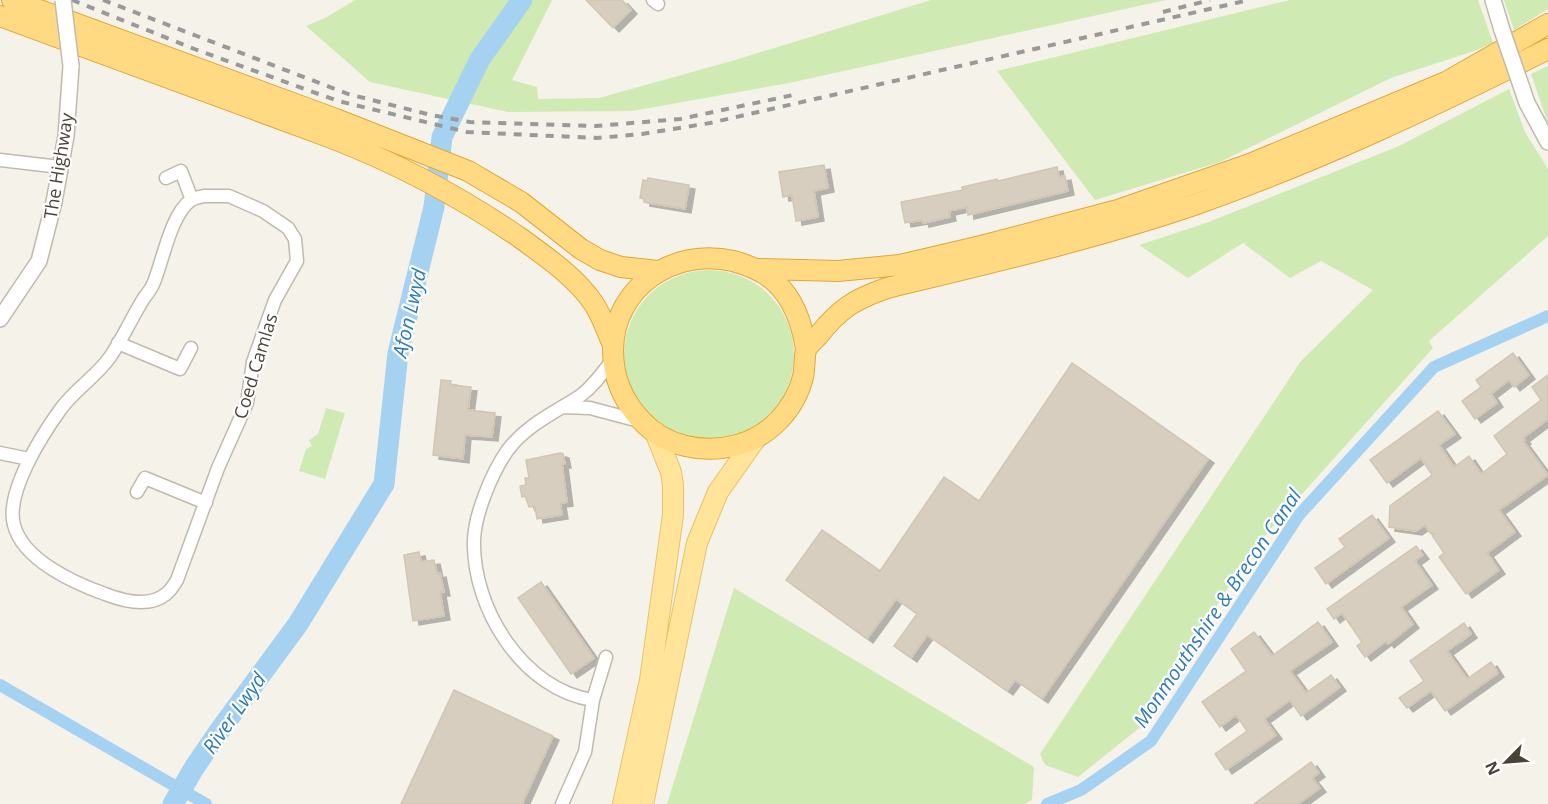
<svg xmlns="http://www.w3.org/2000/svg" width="1548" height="804" font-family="'Open Sans',sans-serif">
	<defs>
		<filter id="shadow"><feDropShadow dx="6" dy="4" stdDeviation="0" flood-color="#0004"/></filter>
	</defs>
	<rect width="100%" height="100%" fill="#f5f2ea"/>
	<path fill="#d0eab3" d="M355,0H552L512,80L537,87L538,99L599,98L735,60L931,0H1166L789,83L632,111L508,112L370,82L306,26L325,18Z
		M1290,0H1478L1493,43L1474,51L1391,78L1220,162L1095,200L997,71Z
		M1504,0H1548V9L1514,30Z
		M1548,66V123L1531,74Z
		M1509,89L1525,132L1548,169V236L1429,341L1433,348L1268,532L1234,578L1143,725L1078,777L1045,765L1040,754L1301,361L1373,290L1321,261L1290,278L1243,243L1188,278L1139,245L1206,223L1399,146Z
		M624 355a85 85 0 1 1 170 0a85 85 0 1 1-170 0Z
		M326,408L345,413L325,479L299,471L306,449L312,446L309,440L318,434Z
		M734,588L1034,767L1032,800L1025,804H667Z"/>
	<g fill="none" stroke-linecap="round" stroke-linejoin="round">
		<path stroke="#a6d2f2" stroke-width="12" d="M0,685L206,804
			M1047,804L1081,790L1151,741L1299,515L1434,367L1548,316"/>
		<path stroke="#a6d2f2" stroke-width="21" d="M173,804L194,768L220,730L298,624L384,484L398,353L434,207L442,137L480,59L522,0"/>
	</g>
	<path fill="#d7cebf" stroke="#d2c6b2" stroke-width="1.5" filter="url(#shadow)" d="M586,0H622L631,10L613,28Z
		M824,165L828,188L814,191L818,217L796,221L792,195L783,197L779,172Z
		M1057,167L1059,177L1065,176L1068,191L968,215L967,207L949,211L950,217L923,223L922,220L905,223L901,202L963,190L962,187L997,179L998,181Z
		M648,178L689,185L685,209L644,202V199L640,198L643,180L647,181Z
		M1513,353L1529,375L1514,387L1509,380L1491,394L1497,403L1475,419L1462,401L1481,387L1476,380Z
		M1072,363L1208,459L1042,699L1015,680L1007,691L927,635L911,658L894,646L917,614L896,599L867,639L786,580L822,530L880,571L944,477L979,501Z
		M1548,375V419L1523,438L1525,440L1523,441L1548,475L1499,510L1515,532L1487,553L1499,570L1466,594L1439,557L1444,553L1432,535L1434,534L1430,533L1425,525L1416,531L1389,527L1390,506L1432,475L1421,458L1387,483L1370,460L1438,411L1455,434L1439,445L1454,467L1469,456L1481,474L1507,454L1494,436L1541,400L1532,387Z
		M441,380L451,381L450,385L471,387L468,410L495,413L492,437L465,435L463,459L433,455Z
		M560,453L563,454L565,464H562L567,502L560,503L562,515L537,519L535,506L529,507L525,496L522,497L520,486L526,485L525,478H529L526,460Z
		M1372,515L1389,538L1326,584L1315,568L1345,547L1339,539Z
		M1416,546L1423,555L1415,561L1432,585L1401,607L1413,624L1388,644L1386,641L1365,657L1357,646L1362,642L1342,613L1334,619L1327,609Z
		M419,552L421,562L434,560L437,574L440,573L444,592H440L444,616L413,621L404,555Z
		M541,582L594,658L571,674L518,598Z
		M1318,622L1332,642L1290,671L1306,693L1331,675L1340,687L1301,716L1290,700L1264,719L1276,735L1226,770L1215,754L1247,731L1236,715L1220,727L1202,702L1246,671L1231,649L1254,632L1272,656Z
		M1464,623L1471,634L1447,651L1467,679L1491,662L1498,673L1445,711L1431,691L1407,708L1399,698L1424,681L1410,661Z
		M454,690L553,736L522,804H401Z
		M1311,762L1319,773L1312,778L1320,788L1298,804H1254Z"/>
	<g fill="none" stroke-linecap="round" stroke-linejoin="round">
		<g stroke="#c1baac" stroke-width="15">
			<path id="minor" d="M653,0L658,4
				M0,160L60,167
				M166,178L181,171L192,200
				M204,196H229L263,211L288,228L295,239L297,261L275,300L253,362L247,403L218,468L177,580C174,585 170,591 166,594C149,608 123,601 105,594C74,583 23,560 14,525C5,493 42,435 60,410C74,390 96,377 110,357C123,338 132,317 144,298C148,293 152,288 154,282C163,260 171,214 191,200C194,198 200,197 204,196Z
				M118,343L180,369L191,348
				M563,407L590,408L639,421
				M0,453L29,459
				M137,492L145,478L206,503
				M593,700C523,690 472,608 474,540C475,513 492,473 507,451C526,425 554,413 580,396C594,386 603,372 613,359
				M562,804L585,752L593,700L606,657"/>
		</g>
		<g stroke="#c1baac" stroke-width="18">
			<path id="tertiary" d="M1493,0L1502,30
				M1527,103L1548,142
				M0,319L39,261L54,202L66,136L71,66"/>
		</g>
		<g stroke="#e7c367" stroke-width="22">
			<path id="primary" d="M623,804L650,680L673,515V485L671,472L655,432
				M643,804L697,543L718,492L756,438"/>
		</g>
		<g stroke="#e1a639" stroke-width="22">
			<path id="trunk" d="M12,0L336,119L468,171L521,202L581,249L600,260L621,267L658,271
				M0,16L329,137C397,163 459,196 519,237C545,256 576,277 594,304C602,316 607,332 613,345
				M758,269L838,271L900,265L981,246L1118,210L1250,164L1446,82L1548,24
				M806,349C802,323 794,299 774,281C762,270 748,265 733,261C674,247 614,287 613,350C613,377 623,401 641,420C665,447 704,454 737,445C769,437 795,409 803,377C805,368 804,358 806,350C808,345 814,340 818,336C839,309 855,299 887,288C990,263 1094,239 1194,205C1316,162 1433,107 1548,49"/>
		</g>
		<use href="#minor" stroke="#fff" stroke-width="12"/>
		<use href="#tertiary" stroke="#fff" stroke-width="15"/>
		<use href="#primary" stroke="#ffe499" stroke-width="20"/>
		<use href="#trunk" stroke="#ffda82" stroke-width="20"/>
		<path stroke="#999" stroke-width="4" stroke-dasharray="8 8" stroke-linecap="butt" d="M72,0L197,50L338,101L467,132L597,138L642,134L710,123L1249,0
			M103,0L348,94L431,115L470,122L596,126L680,119L798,94
			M1163,12L1210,0"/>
		<g stroke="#c1baac" stroke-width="18" stroke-linecap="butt">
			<path id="tertiary-bridge" d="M63,0L71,66
				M1502,30L1527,103"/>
		</g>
		<use href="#tertiary-bridge" stroke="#fff" stroke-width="15"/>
	</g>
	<g text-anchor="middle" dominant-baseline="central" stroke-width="4.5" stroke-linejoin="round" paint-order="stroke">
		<g font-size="18" fill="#4a4338" stroke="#fff">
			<text transform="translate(58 166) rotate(-81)">The Highway</text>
			<text transform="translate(255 366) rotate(-73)">Coed Camlas</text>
		</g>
		<g font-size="20" font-style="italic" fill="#2d7bb9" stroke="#fff">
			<text transform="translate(409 313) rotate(-77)">Afon Lwyd</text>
			<text transform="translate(1217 608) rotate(-56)">Monmouthshire &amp; Brecon Canal</text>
			<text transform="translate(234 713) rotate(-55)">River Lwyd</text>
		</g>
	</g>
	<g transform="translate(1506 762) rotate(245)" stroke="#ffffff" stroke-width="4.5" paint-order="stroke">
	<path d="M0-4.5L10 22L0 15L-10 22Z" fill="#4a4338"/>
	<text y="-9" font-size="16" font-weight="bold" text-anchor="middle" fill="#4a4338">N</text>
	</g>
</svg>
